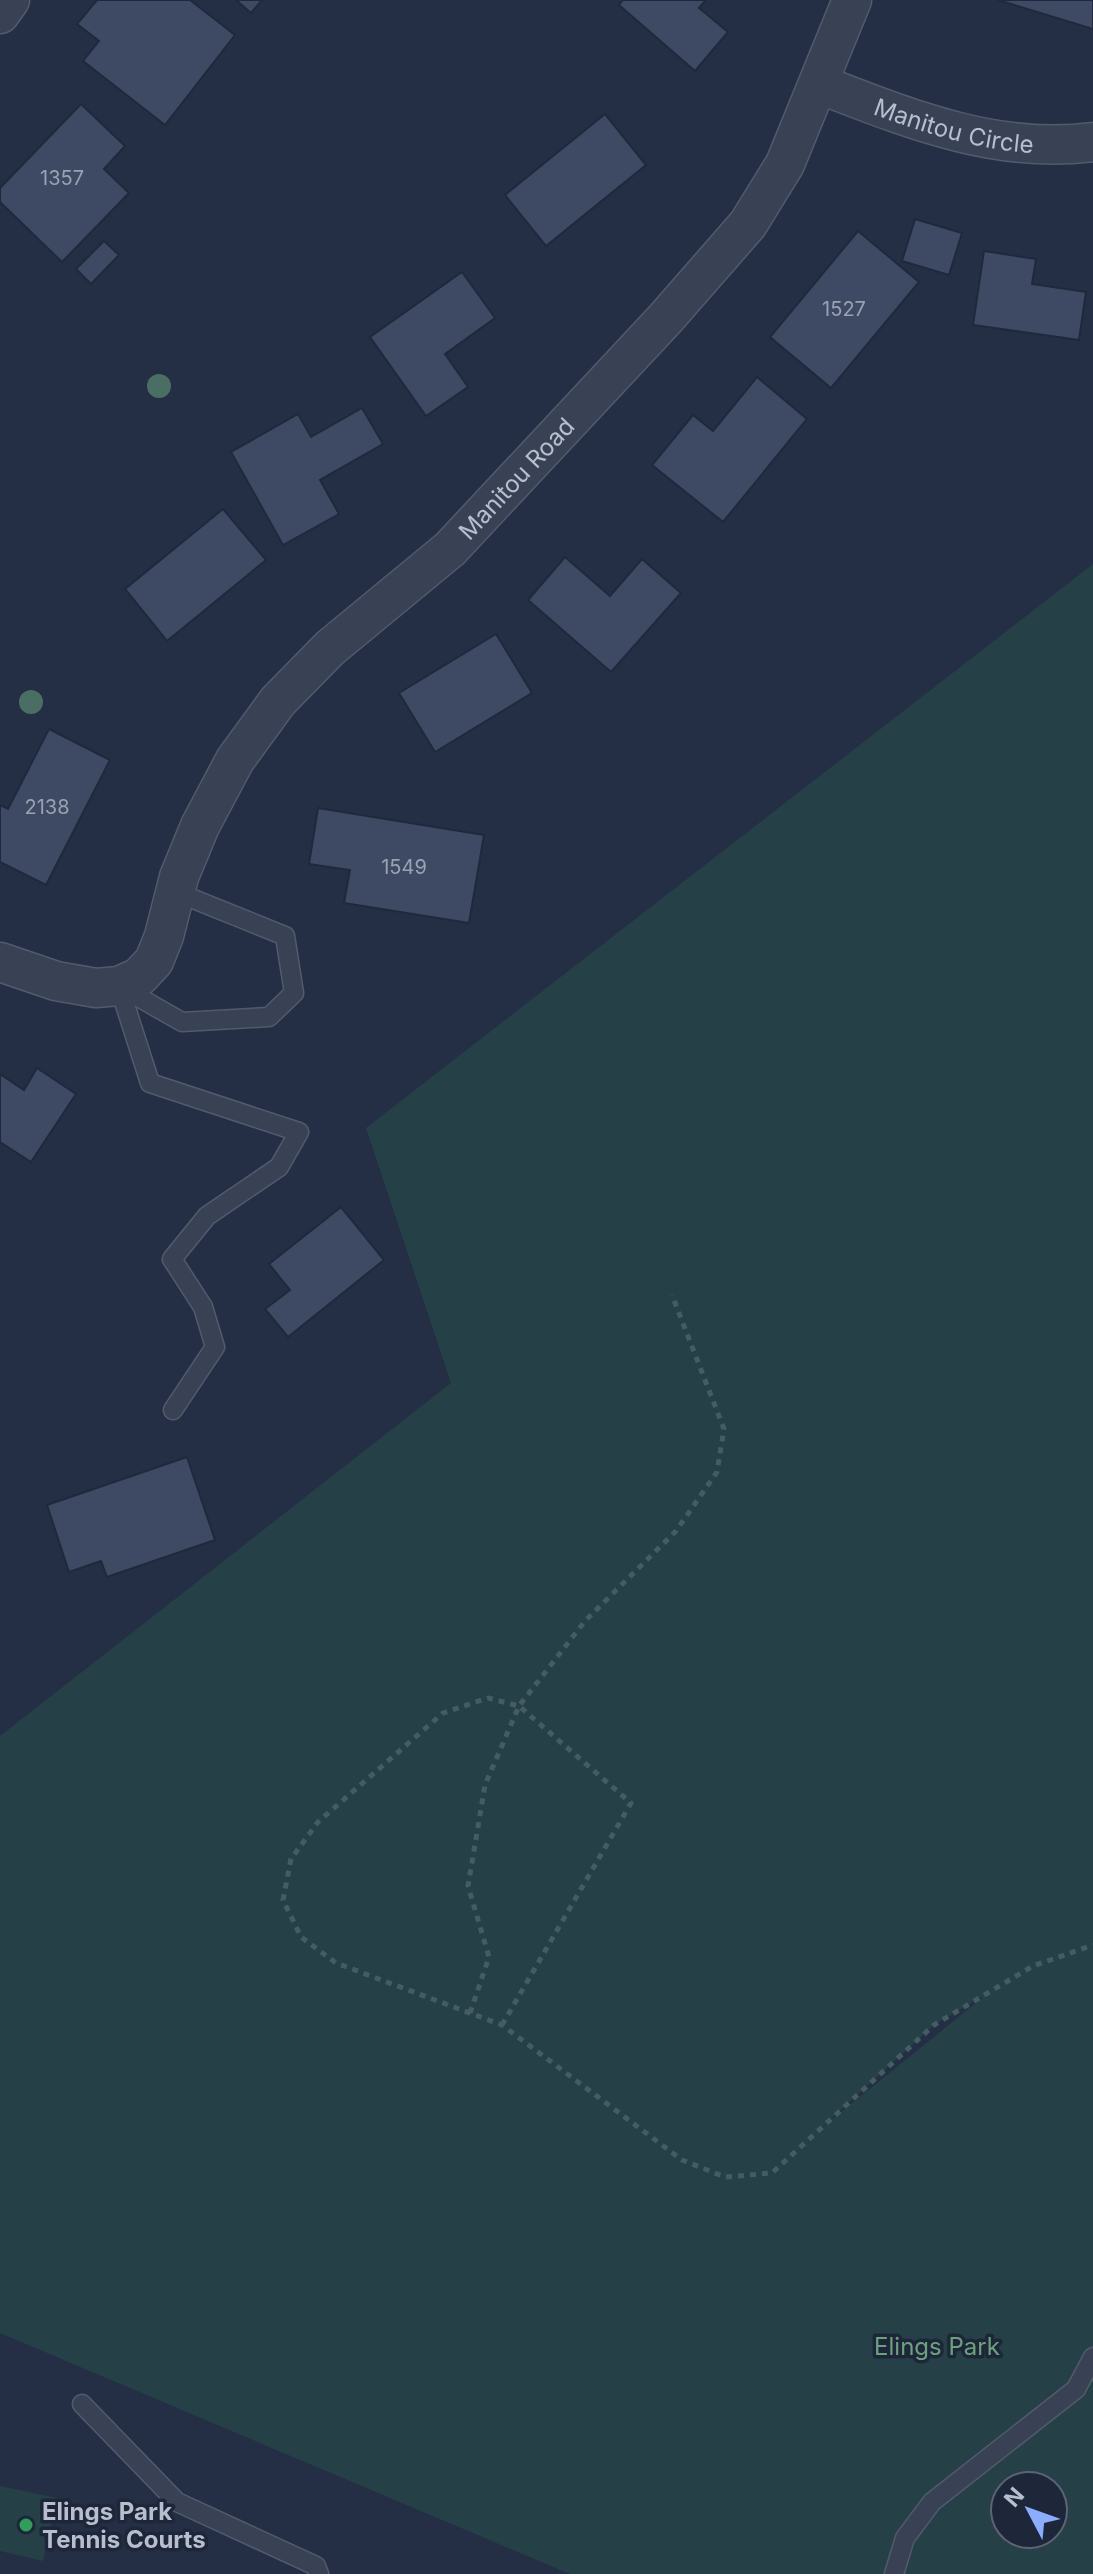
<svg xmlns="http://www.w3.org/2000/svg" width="1093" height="2574" font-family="Inter,sans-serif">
	<rect width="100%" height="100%" fill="#242f46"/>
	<path fill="#264047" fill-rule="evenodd" d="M1093,564V2574H570L0,2333V1736L451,1383L366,1128ZM982,1997V1998L819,2130L934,2025ZM1005,2486H1053V2534H1005Z
		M0,2486L57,2498L43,2561L0,2551Z"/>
	<path fill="#3e4a63" stroke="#20293c" stroke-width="2" d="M97,0H190L235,35L165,125L83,61L99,41L77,24Z
		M236,0H262L251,13Z
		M623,0H706L699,8L728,32L695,71L619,5Z
		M998,0H1093V29Z
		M81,104L125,146L104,169L129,193L62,262L0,202V188Z
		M605,114L646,165L546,246L505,195Z
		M915,219L962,233L949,275L902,261Z
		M858,231L919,282L831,388L770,337Z
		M104,241L119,255L91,284L76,269Z
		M984,251L1036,259L1032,284L1086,292L1079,340L973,325Z
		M462,272L495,318L445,354L468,387L426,416L370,337Z
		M757,377L807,419L723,522L652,465L693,415L713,431Z
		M362,408L383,444L320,480L339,514L283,545L231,452L298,414L311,437Z
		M223,509L266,560L167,641L125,589Z
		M565,557L610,596L642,559L681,593L611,672L528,600Z
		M496,634L532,693L435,752L399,693Z
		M49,729L110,760L46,885L0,862V805L8,809Z
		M318,808L484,835L469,923L344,903L350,870L309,864Z
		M37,1068L76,1094L31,1162L0,1142V1074L24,1090Z
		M341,1207L384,1260L288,1337L265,1309L290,1290L269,1264Z
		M187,1457L215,1540L107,1577L101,1561L69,1572L47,1505Z"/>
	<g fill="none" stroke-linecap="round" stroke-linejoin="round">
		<g stroke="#525a6c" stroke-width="21">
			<path id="lane" d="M119,986L150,1083L299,1132L279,1167L207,1216L172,1259L203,1307L215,1347L173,1410
				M119,986L182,1022L269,1017L294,993L285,936L176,892
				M82,2404L177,2502L316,2566L319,2574
				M894,2574L905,2538L932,2502L1076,2389L1093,2357"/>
		</g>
		<g stroke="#525a6c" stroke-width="41">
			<g id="street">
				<path d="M0,14L10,0"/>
				<path id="s1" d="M819,84C907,118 997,155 1093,142"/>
				<path id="s2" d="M0,962L56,981L96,988L119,986L139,977L154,961L164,936L179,877L200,826L235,760L278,701L330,648L450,549L665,319L748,224L785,164L852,0"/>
			</g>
		</g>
		<path stroke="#455d62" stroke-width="5" stroke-dasharray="6 6" stroke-linecap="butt" d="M470,2013L489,1957L468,1886L485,1785L519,1706L585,1621L676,1531L717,1472L724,1429L672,1295
			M502,2025L631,1803L519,1706L488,1698L443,1713L318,1822L291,1859L283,1900L301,1937L336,1963L502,2025L682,2160L725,2177L772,2173L934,2025L1033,1966L1093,1945"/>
		<use href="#lane" stroke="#394255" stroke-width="18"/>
		<use href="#street" stroke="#394255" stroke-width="38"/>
	</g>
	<g fill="#4b6e64">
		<circle cx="159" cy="386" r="12"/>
		<circle cx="31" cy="702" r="12"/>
	</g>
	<circle fill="#2e9e5b" stroke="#1e273a" stroke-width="3" cx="26" cy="2525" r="8"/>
	<g text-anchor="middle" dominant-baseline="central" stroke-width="7" stroke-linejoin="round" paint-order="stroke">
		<g font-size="20" fill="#99a1b3">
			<text x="62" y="178">1357</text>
			<text x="844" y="309">1527</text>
			<text x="47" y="807">2138</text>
			<text x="404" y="867">1549</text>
		</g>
		<g font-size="24" fill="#b7bece" stroke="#1e273a">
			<text stroke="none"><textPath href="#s1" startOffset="142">Manitou Circle</textPath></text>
			<text stroke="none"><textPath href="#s2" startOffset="784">Manitou Road</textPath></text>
		</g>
		<g font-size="24" fill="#6ba27d" stroke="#1e273a">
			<text x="937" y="2346">Elings Park</text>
		</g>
		<g font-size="24" font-weight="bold" fill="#b7bece" stroke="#1e273a" text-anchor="start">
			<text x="42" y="2511">Elings Park<tspan x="42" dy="28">Tennis Courts</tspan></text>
		</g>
	</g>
	<g transform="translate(1029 2510) rotate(311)"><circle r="38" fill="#1e273a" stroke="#5b6375" stroke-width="2"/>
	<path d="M0-6L14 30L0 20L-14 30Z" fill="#8badff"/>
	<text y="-12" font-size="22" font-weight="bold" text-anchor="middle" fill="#b7bece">N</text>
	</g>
</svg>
